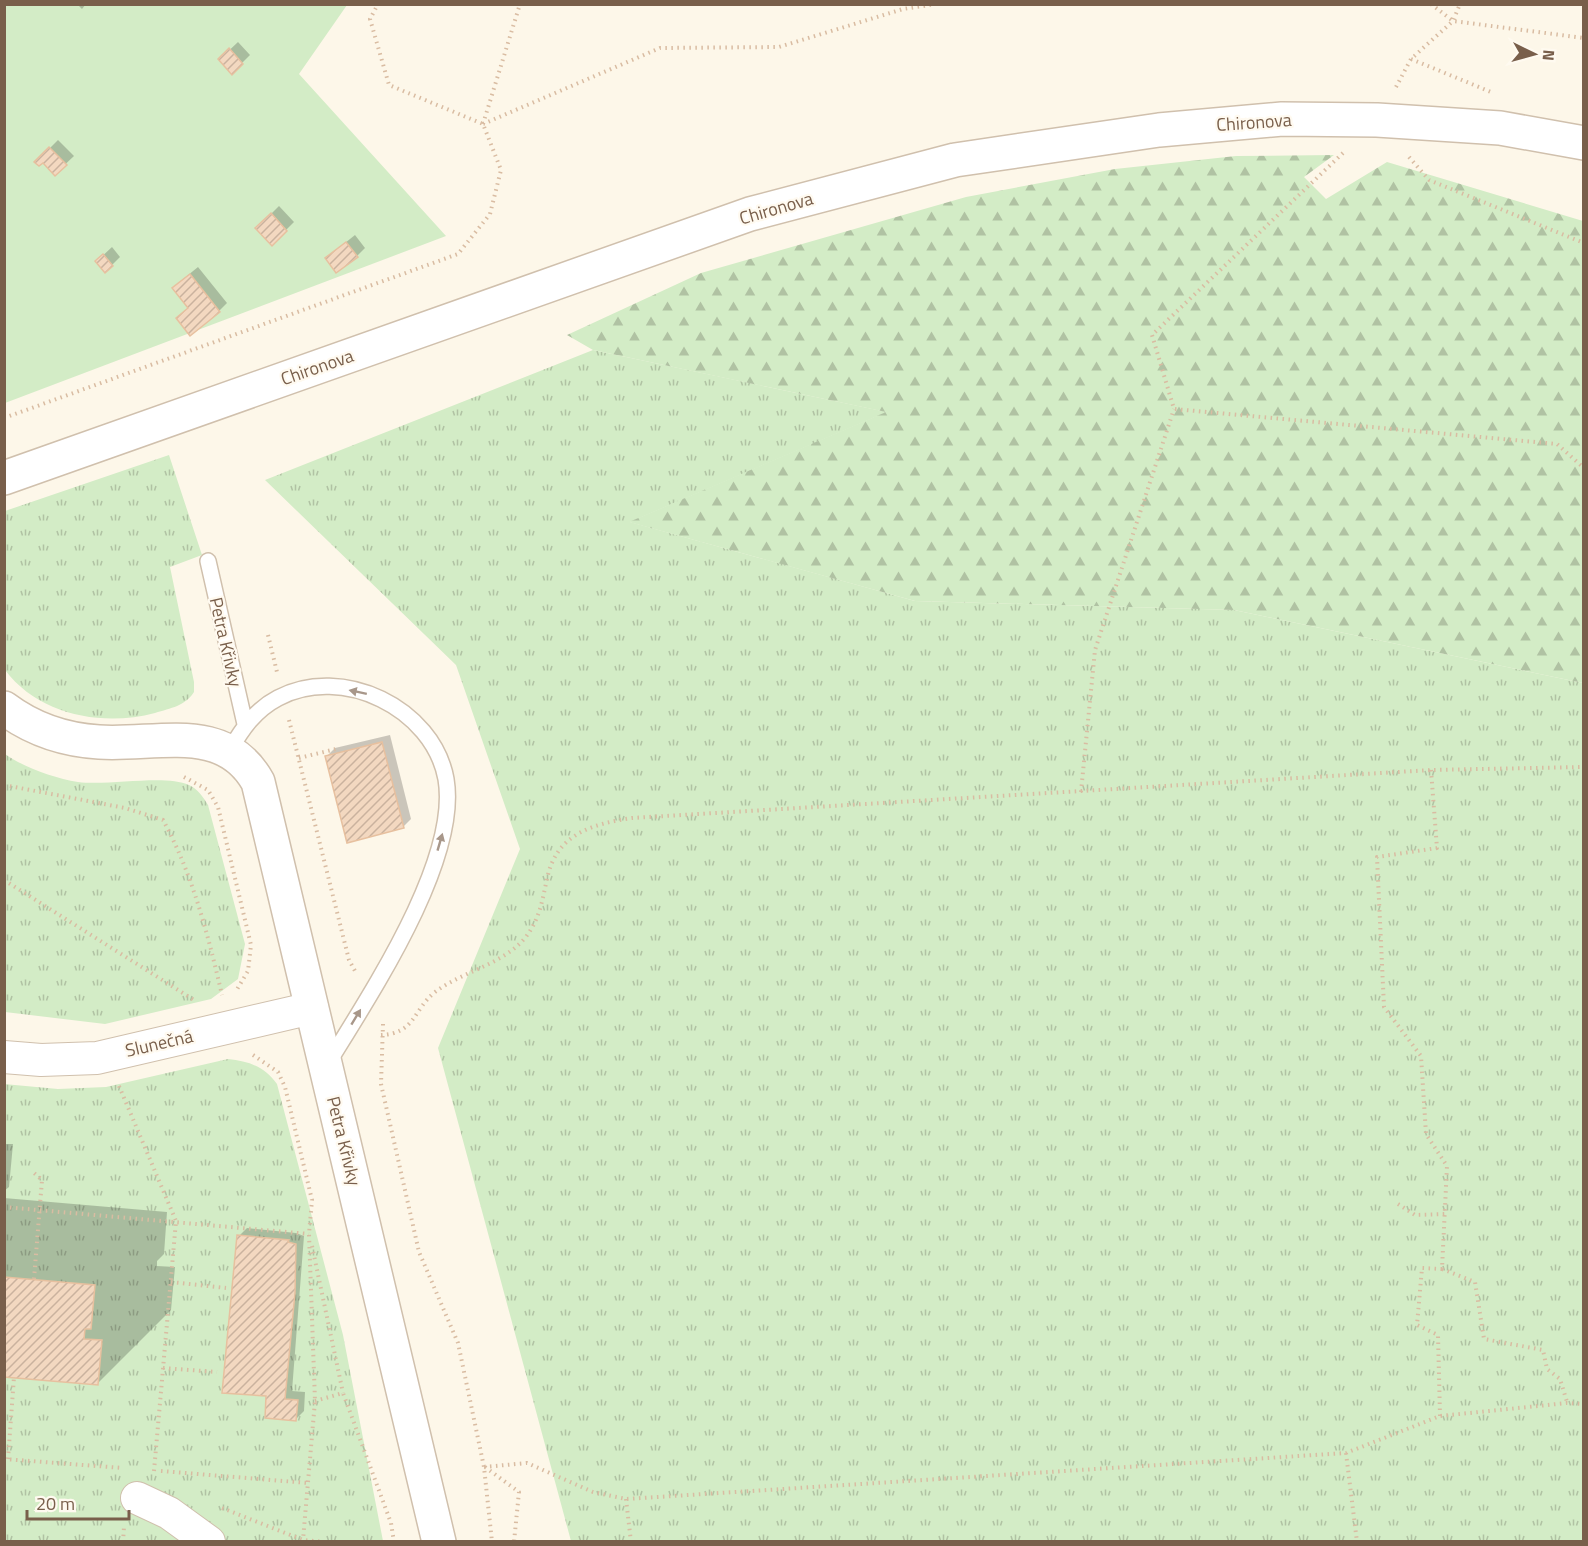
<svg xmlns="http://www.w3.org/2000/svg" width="1588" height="1546" font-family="'Titillium Web',sans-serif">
	<defs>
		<pattern id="grass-tufts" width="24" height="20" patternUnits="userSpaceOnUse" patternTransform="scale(1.5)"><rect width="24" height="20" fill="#d3ecc6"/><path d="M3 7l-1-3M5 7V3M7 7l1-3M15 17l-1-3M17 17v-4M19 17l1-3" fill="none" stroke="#b0c2a3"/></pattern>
		<pattern id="forest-firs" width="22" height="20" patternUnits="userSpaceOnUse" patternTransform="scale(1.5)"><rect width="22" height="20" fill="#d3ecc6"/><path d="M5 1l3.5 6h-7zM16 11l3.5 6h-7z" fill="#b0c2a3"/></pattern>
		<pattern id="building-hatch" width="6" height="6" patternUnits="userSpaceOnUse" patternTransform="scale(1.5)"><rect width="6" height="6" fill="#f3d8c0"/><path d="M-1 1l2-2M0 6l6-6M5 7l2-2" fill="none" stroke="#cab29e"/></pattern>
	</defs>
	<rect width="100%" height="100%" fill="#fdf7e9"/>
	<path fill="url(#grass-tufts)" d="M593,350L887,412L630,522L915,601L1234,610L1583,683V1541H571L438,1048L520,849L456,665L265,480Z
		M169,455L202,555L170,567L194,682V692C185,706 171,708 155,713C102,727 39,715 5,670V511Z
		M5,754C25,768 54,778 78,782C109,786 165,774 189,785C198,789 203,797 208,805L245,944L238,979L211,999L105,1024L5,1012Z
		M228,1059C249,1061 265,1067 277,1084L343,1335L383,1541H5L4,1084L58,1089L106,1087Z"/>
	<path fill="url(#forest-firs)" d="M1334,155L1304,177L1326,199L1387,162L1583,221V683L1234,610L915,601L629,522L886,412L593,350L567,335L701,273L966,197L1115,169L1236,156Z"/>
	<path fill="#d3ecc6" d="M5,5H347L299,74L446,236L5,403Z"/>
	<path fill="#0003" d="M77,4H86L82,9Z
		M238,42L250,55L232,73L220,59Z
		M58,140L74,156L55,174L43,161L36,162Z
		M279,206L294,222L272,244L257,228Z
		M355,235L365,248L357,256L335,251Z
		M112,247L120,257L112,265L97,261Z
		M198,267L227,303L219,311L189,307L182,280Z
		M390,735L411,819L403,827L327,756L335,748Z
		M4,1144H13L9,1187L4,1191Z
		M4,1198L167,1212L164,1254L157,1261V1266L175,1267L171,1310L98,1383L4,1375Z
		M247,1228L296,1233L304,1236L292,1391L305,1392L304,1411L296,1419L268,1395L239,1236Z"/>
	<path fill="url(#building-hatch)" stroke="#e7c09f" stroke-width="1.5" d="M229,48L243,64L232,75L218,59Z
		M49,147L67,165L55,176L43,163L39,166L34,162Z
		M271,213L287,231L272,246L255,228Z
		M346,242L358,257L336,273L325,258Z
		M103,254L113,266L105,273L95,261Z
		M190,274L220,312L190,336L176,318L188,308L172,288Z
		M382,742L404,828L347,843L325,756Z
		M237,1235L289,1240L288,1242L296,1244L295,1293L285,1399L298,1400L296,1421L265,1418L266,1396L222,1393Z
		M4,1277L95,1285L91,1329H85L84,1339L102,1340L98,1385L4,1377Z"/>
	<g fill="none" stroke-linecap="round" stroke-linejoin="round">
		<g stroke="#d0c0ad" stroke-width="18">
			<path id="service" d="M208,561L245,724
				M230,750C242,729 255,710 278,698C342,664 433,708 446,779C460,861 369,996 327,1065"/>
		</g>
		<g stroke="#d0c0ad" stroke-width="34">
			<path id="minor" d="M4,1057L41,1060L97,1058L312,1008
				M137,1498L169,1513L209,1542"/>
		</g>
		<g stroke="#d0c0ad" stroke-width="36">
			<path id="tertiary" d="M4,478L750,214L955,160L1159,130L1282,119L1377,120L1500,128L1584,143
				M4,708C32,729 64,740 99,742C157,746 224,721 258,782L439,1542"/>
		</g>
		<path stroke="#d9bca2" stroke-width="4" stroke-dasharray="1.5 4.5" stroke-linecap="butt" d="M1431,4L1453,21L1584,38
			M1411,59L1491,92
			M1396,87L1411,59L1453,21L1460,4
			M483,124L660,48L779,47L903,9L936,4
			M483,124L520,4
			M1343,153L1152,335L1174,409L1557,444L1584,468
			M1409,157L1429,180L1584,243
			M4,418L458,254L490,214L501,170L483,124L389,85L370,19L378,4
			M268,635L277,672
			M289,720L349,960L355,971
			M299,758L336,749
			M1431,770L1437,848L1377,857L1384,1007L1421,1056L1426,1134L1447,1166L1442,1269L1422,1268L1417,1325L1438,1335L1440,1416
			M184,777L208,790L218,807L251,945L248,971L236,991
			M4,785L125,808L163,820C193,875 208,935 222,995
			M1081,792L1095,650L1174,409
			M4,880L194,1000
			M383,1024L381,1084L419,1252L458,1343L484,1467L492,1542
			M381,1035C416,1033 412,1011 435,992C463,971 502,965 525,938C540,919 542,901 547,879C556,834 592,824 632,818L1431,770L1584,767
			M253,1055L278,1072L285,1087L312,1200L309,1234L315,1401L303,1540
			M119,1086L176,1221L154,1471
			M1398,1204L1415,1215L1445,1214
			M4,1207L309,1234
			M312,1246L343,1393
			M1442,1269L1475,1282L1484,1339L1543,1350L1547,1369L1560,1379L1567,1402
			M34,1279L42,1180L34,1173
			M171,1282L226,1288
			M163,1368L217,1372
			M315,1401L343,1393L391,1523L394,1542
			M1346,1453L1357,1542
			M4,1459L123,1468
			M8,1459L14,1377
			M484,1467L527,1463L593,1492L626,1499L1346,1453L1440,1416L1567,1403L1584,1404
			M485,1467L519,1492L514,1542
			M161,1471L308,1483
			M626,1499L631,1542
			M222,1508L303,1540L325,1542
			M123,1542L124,1527"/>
		<use href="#service" stroke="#fff" stroke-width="15"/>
		<use href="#minor" stroke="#fff" stroke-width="32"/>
		<use href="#tertiary" stroke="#fff" stroke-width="33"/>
	</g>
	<defs><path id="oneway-solid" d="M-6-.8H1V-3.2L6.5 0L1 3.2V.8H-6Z" transform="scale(1.5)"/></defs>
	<g fill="#a8978a">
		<use href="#oneway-solid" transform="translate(358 692) rotate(-168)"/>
		<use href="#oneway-solid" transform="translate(440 842) rotate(-74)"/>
		<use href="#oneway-solid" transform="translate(356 1017) rotate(-59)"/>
	</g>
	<g text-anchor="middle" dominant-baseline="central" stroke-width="4.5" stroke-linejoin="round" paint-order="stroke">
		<g font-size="18" fill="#795f4b" stroke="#fffaf0">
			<text transform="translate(1254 122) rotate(-4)">Chironova</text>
			<text transform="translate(776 208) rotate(-16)">Chironova</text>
			<text transform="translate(317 367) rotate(-19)">Chironova</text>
			<text transform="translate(226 642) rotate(77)">Petra Křivky</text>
			<text transform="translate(159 1043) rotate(-13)">Slunečná</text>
			<text transform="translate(344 1141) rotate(76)">Petra Křivky</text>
		</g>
	</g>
	<rect width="1588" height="1546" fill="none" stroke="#795f4b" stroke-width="12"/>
	<g transform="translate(1534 54) rotate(95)" stroke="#fffaf0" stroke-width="4.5" paint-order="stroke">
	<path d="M0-4.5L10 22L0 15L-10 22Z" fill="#795f4b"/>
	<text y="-9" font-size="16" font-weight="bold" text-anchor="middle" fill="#795f4b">N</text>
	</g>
	<path d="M27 1510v9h102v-9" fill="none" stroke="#795f4b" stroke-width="3"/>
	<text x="36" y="1510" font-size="18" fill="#795f4b" stroke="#fffaf0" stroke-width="4.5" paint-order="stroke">20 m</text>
</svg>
